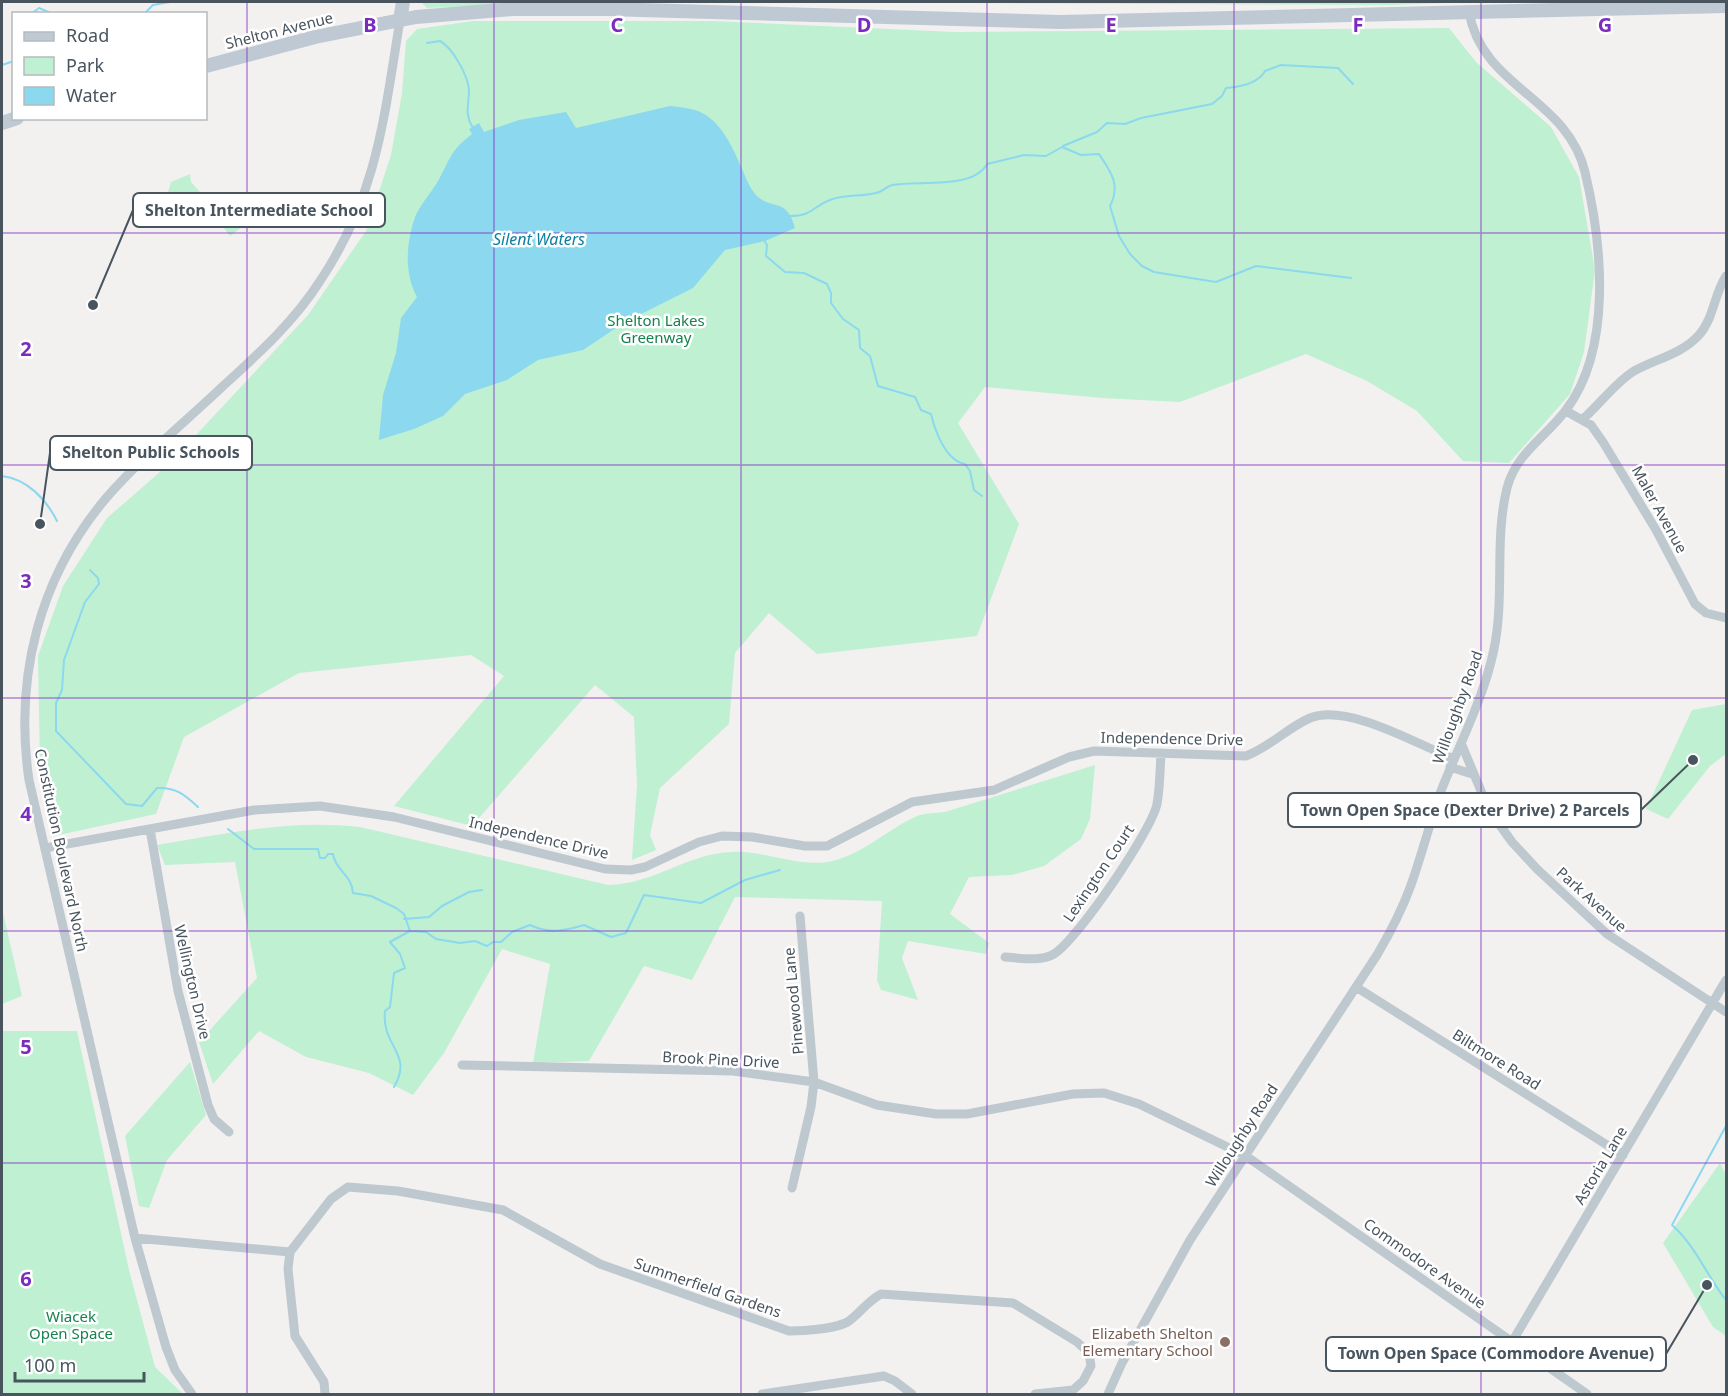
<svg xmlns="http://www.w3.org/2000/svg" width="1728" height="1396" font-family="'Noto Sans',sans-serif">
	<rect width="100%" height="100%" fill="#f3f0f0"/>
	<path fill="#bff0d2" d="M421,2H574L427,8Z
		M767,2H1477L1391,5Z
		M473,21H712L955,32L1449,28L1476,62L1551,127L1579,177L1595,270L1584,352L1570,394L1509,463L1463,461L1417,411L1367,381L1306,354L1180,402L1102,398L985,387L958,423L1019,524L977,636L817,654L769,613L735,653L729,724L660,788L650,835L656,850L632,860L637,785L634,717L595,685L472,826L394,806L504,676L471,655L299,673L184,737L156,814L54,836L40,766L38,656L63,586L107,518L168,465L308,315L366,231L391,155L402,93L406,41L417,29Z
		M190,174L191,182L201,193L175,213L166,199L171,182Z
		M228,202L245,225L230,236L213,214Z
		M1726,704V754L1710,766L1668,819L1646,809L1692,710Z
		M1095,765L1090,819L1081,839L1044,866L1012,875L969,877L950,914L989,943L986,954L908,941L902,958L918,1000L881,990L877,980L882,901L735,897L692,980L644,966L589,1061L533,1063L550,964L502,949L444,1053L413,1095L369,1073L306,1057L259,1031L213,1084L199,1042L257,978L235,862L165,865L157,845C224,834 291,819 360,827L608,885C655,884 688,853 732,852C766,850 802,870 836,860C865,852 890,828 917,816C925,813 936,813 945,812Z
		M2,908L22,996L2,1004Z
		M2,1031H77L129,1270L155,1367L183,1394H2Z
		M190,1062L206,1115L167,1160L149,1208L139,1206L125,1136Z
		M1720,1163L1726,1175V1336L1713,1327L1663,1243Z"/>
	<path fill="#8cd8ee" d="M670,106C679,107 689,108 698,111C721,120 733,148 742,169C746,178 751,191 758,197C774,210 787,198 795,228L765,241L725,250L693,288L625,322L583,350L538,360L507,380L465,394L443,416L414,429L379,440L383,395L396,353L401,318L417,297C404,273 406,243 415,217C420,205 431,193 438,181C451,158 449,152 472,134L469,129L479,123L484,132L519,120L566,112L576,128Z"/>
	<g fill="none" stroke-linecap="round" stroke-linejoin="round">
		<path stroke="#8cd8ee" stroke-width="2" d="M31,14L39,8L53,14
			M144,14L153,5L170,2
			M427,43L440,41C453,48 468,76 469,90C469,105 464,114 473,128
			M2,65L14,61
			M1063,146L1097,132L1107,123L1125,124L1141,118L1212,104L1222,96L1226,88C1239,87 1258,84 1265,71L1281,65L1338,68L1353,84
			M789,216C814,216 811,207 830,200C844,194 861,197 876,193C882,192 886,187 892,185C918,180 973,190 987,164L1024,155L1046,156L1062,147L1081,155L1099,154C1111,172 1121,185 1110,206L1119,236L1130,254L1142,266L1154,272L1216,282L1256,266L1351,278
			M764,240L767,245L766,256L785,272L804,273L827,284L831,293V303L843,319L859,330L860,348L870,356L878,386L915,397L921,410L931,414C935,431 946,461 965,464L970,471L974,490L982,496
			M2,476C27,479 46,499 57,521
			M90,570L98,578L99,584L85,602L64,660L62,690L56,703V731L126,804L142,806L157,788C176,787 185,795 198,807
			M228,829L254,849H318L320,858H325L328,854H333C335,870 352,875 353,893L371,896L396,908L404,914L410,931L426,932L436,939L460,943L475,941L487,946L493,942H501L512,932L530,925C549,934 564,931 584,925L611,937L626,933L644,895L701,903L745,880L780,870
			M404,919L429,917L442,906L469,892L482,890
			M394,1087C414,1053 381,1047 385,1011L390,1007L394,973L405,968L400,954L390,942L410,931
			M1726,1126L1672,1225C1695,1245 1707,1276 1726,1300"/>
		<path stroke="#bec8cf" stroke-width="9" d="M1566,411L1591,425L1603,442L1656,530L1695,604L1706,613L1726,618
			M1583,419C1599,405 1616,382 1634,371C1656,359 1682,354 1699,335C1714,318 1714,294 1726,276
			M1461,743L1489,810L1512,842L1537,869L1607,934L1726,1012
			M1450,767L1472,774
			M150,829L178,991L208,1105L214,1119L229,1132
			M45,848L254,810L320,806L394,817L605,869L631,870L645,867L699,842L722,836L752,837L805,846H827L912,802L994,790L1069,757L1094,751L1246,756C1270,747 1287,728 1310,718C1347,703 1417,744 1454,759
			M1005,957C1021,958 1040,962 1054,954C1078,939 1152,830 1157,804C1160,787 1160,770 1161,753
			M1356,987L1623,1155
			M462,1065L733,1071L814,1082L877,1105L936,1114H967L1073,1094L1104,1093L1139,1104L1246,1156L1587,1394
			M792,1188L811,1107L814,1082L800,916
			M135,1238L290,1252
			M1512,1342L1726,980
			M192,1394L175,1370L166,1347L135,1238L29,780C14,677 39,577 107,497C141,458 184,423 222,387C257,355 294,322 320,281C377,196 384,118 400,20
			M325,1394L324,1382L295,1336L288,1269L290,1252L331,1199L348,1187L398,1191L503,1210L600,1264L789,1331C803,1331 838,1329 849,1321C861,1312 868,1301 881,1294L1013,1303L1077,1342L1089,1353L1091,1366L1083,1381L1073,1390L1035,1394
			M762,1394L884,1376L895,1381L912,1394
			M1108,1394L1122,1363L1190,1240L1377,955C1390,933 1402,910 1411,885C1422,854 1430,822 1441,791C1459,745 1484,698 1494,649C1505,596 1494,540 1507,488C1516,453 1546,437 1566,410C1613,348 1602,243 1585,172C1567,97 1482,88 1469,12"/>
		<path stroke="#bec9d4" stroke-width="14" d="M400,20L403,2
			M206,66L315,37L416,17L513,9H606L1060,22L1726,6
			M2,123L17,118"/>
	</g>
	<path fill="none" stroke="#7b2cbf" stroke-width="1.5" stroke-opacity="0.55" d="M247,2V1394M494,2V1394M741,2V1394M987,2V1394M1234,2V1394M1481,2V1394M2,233H1726M2,465H1726M2,698H1726M2,931H1726M2,1163H1726"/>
	<circle fill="#8d6e63" stroke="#fff" stroke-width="2" cx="1225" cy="1342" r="6"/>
	<g text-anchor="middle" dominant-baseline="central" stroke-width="5" stroke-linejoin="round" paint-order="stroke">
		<g font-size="15" fill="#48545e" stroke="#fff">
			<text transform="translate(279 30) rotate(-14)">Shelton Avenue</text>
			<text transform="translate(1660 509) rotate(61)">Maler Avenue</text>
			<text transform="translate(1457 707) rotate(-70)">Willoughby Road</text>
			<text transform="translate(1172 738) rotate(1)">Independence Drive</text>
			<text transform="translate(539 837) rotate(13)">Independence Drive</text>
			<text transform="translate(62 850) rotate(78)">Constitution Boulevard North</text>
			<text transform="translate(1098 873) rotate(-56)">Lexington Court</text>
			<text transform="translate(1592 899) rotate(42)">Park Avenue</text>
			<text transform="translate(193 982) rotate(77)">Wellington Drive</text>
			<text transform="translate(793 1001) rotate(-95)">Pinewood Lane</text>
			<text transform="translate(721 1059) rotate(3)">Brook Pine Drive</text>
			<text transform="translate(1497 1059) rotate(32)">Biltmore Road</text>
			<text transform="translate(1241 1135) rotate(-57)">Willoughby Road</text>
			<text transform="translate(1600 1165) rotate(-59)">Astoria Lane</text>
			<text transform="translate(1425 1263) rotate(35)">Commodore Avenue</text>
			<text transform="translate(708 1287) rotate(19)">Summerfield Gardens</text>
		</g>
		<g font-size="15" fill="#16824d" stroke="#fff">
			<text x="656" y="320">Shelton Lakes<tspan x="656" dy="17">Greenway</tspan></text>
			<text x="71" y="1316">Wiacek<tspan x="71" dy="17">Open Space</tspan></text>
		</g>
		<g font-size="15" fill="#785e54" stroke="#fff" text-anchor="end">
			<text x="1213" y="1333">Elizabeth Shelton<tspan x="1213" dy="17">Elementary School</tspan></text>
		</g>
		<g font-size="16" font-style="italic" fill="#0b7f9f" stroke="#fff">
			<text x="539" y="239">Silent Waters</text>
		</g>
	</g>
	<g font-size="20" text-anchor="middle" font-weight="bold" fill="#7b2cbf" stroke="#fff" stroke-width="5" stroke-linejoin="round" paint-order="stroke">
		<text x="370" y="32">B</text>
		<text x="617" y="32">C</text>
		<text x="864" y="32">D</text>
		<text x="1111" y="32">E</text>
		<text x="1358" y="32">F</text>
		<text x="1605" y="32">G</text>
		<text x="26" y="356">2</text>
		<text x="26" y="588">3</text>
		<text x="26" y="821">4</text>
		<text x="26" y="1054">5</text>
		<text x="26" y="1286">6</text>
	</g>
	<path fill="none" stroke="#48545e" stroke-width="2" d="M93 305L133 210M40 524L50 453M1693 760L1641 810M1707 1285L1666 1354"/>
	<g fill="#48545e" stroke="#fff" stroke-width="2">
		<circle cx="93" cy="305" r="6"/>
		<circle cx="40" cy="524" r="6"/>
		<circle cx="1693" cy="760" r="6"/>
		<circle cx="1707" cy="1285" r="6"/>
	</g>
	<g fill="#fff" stroke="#48545e" stroke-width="2">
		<rect x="133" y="193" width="252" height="34" rx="6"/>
		<rect x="50" y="436" width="202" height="34" rx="6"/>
		<rect x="1288" y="793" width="353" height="34" rx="6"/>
		<rect x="1326" y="1337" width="340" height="34" rx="6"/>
	</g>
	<g font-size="16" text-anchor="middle" font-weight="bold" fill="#48545e">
		<text x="259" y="216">Shelton Intermediate School</text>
		<text x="151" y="458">Shelton Public Schools</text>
		<text x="1465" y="816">Town Open Space (Dexter Drive) 2 Parcels</text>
		<text x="1496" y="1359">Town Open Space (Commodore Avenue)</text>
	</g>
	<rect width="1728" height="1396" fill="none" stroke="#48545e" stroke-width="6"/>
	<rect x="12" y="12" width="195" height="108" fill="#ffffff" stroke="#b6bbbf" stroke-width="1.5"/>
	<rect x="24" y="32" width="30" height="9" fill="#bec9d4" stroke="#b6bbbf" stroke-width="1.5"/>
	<text x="66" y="42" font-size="18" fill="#48545e">Road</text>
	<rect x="24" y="57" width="30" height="18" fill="#bff0d2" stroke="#b6bbbf" stroke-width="1.5"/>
	<text x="66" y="72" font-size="18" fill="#48545e">Park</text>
	<rect x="24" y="87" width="30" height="18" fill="#8cd8ee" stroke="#b6bbbf" stroke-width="1.5"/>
	<text x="66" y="102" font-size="18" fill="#48545e">Water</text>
	<path d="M15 1372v9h129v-9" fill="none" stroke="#48545e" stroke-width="3"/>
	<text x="24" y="1372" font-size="18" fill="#48545e" stroke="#ffffff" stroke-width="4.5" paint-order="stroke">100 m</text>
</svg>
